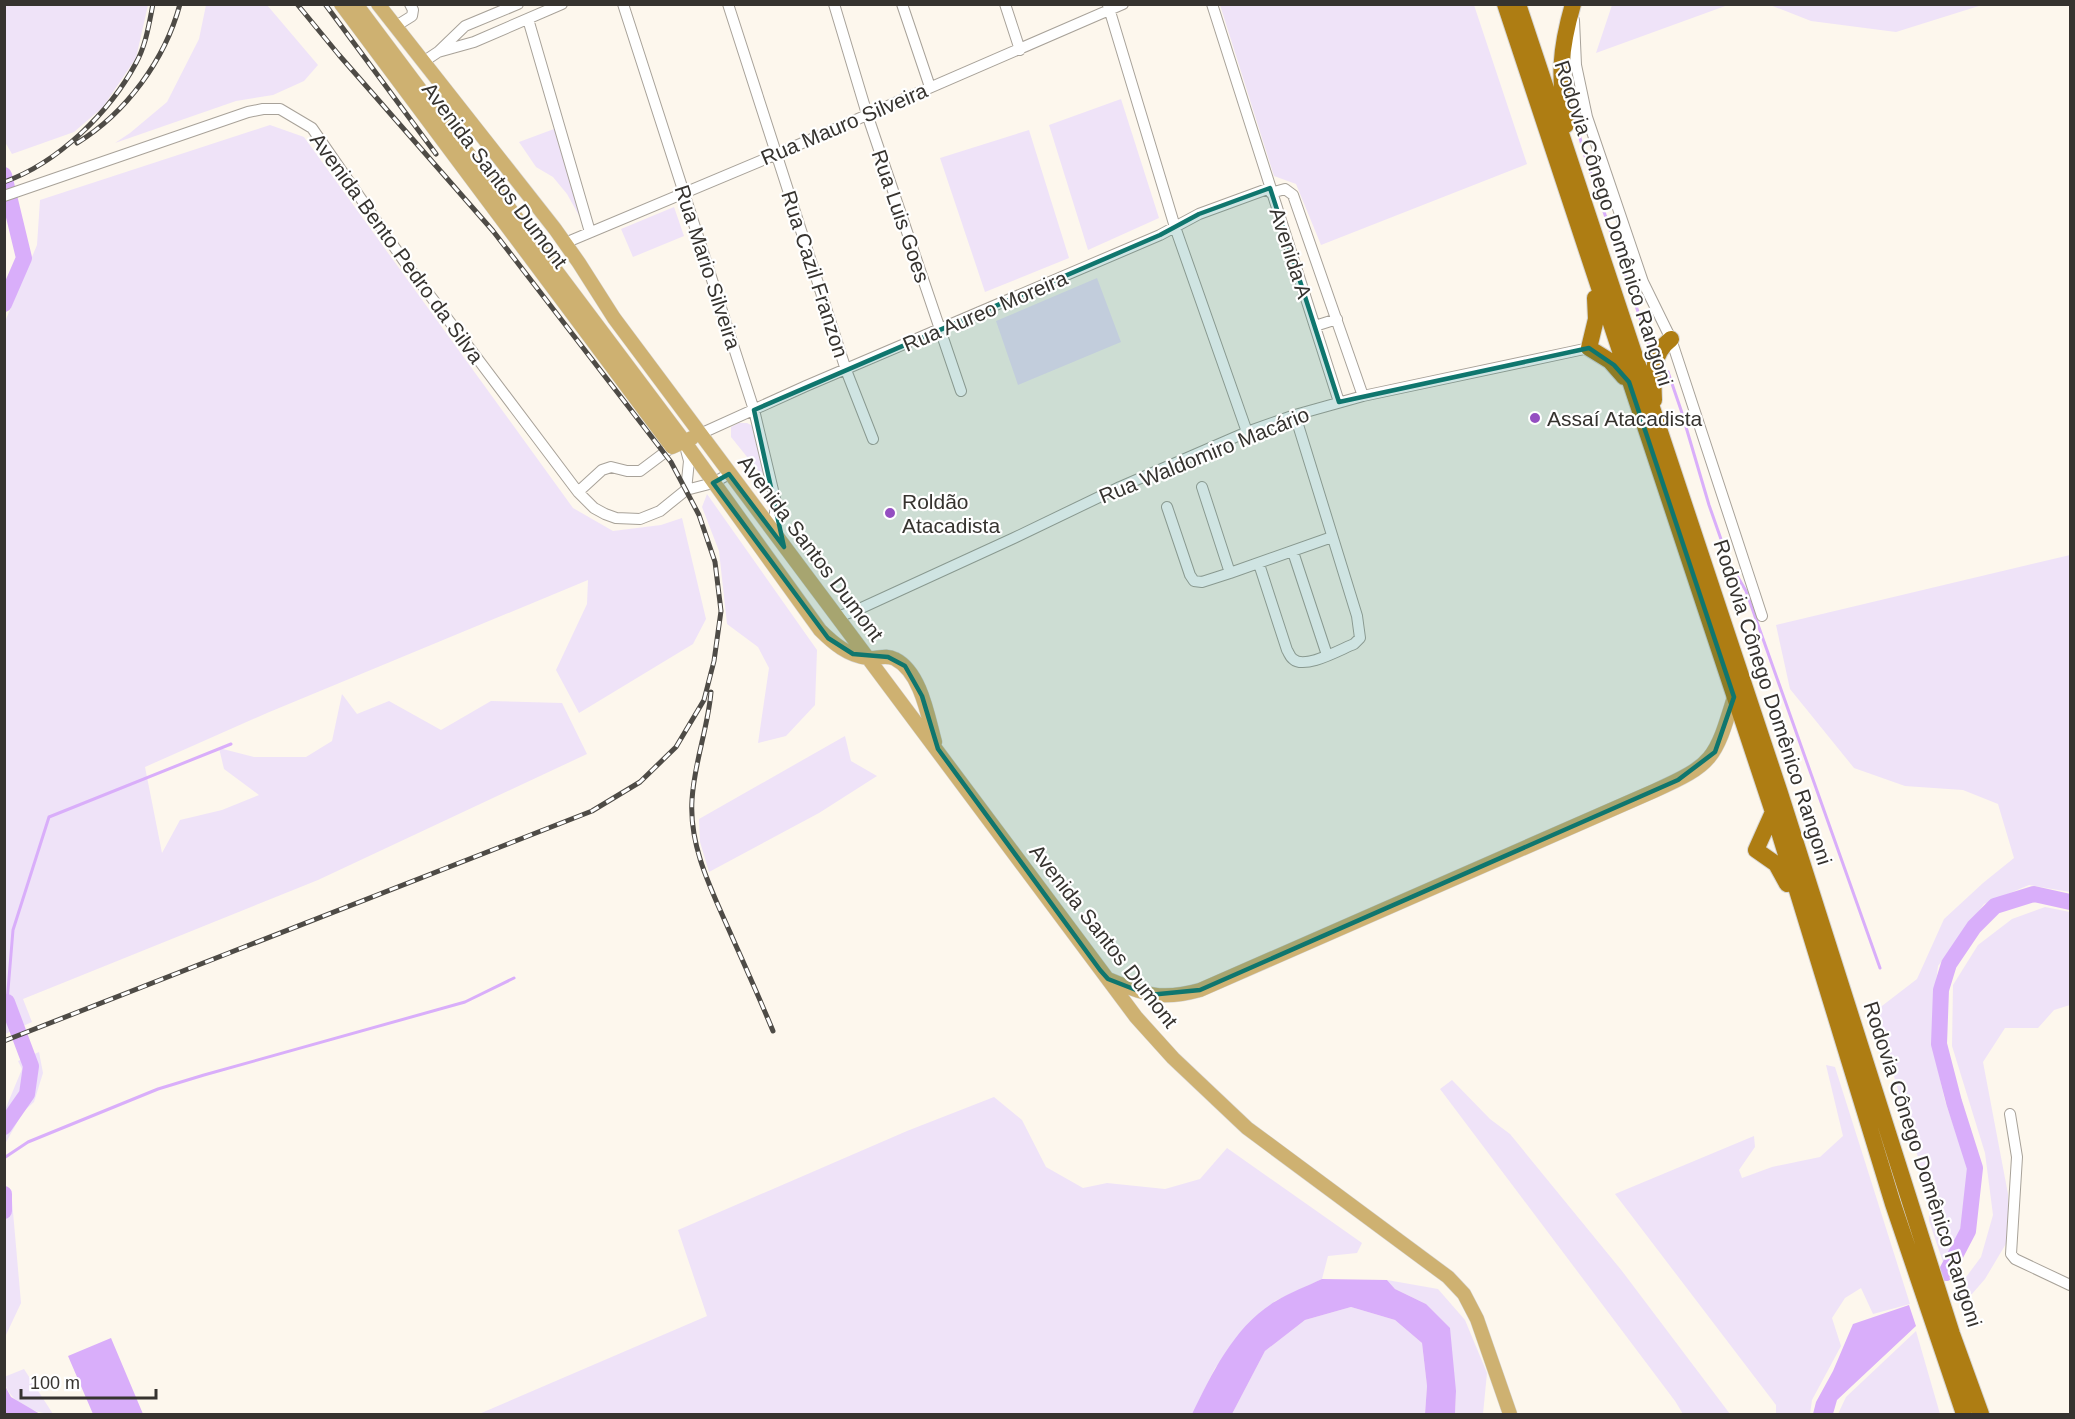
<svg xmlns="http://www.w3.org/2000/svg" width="2075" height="1419" font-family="Helvetica,sans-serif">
	<rect width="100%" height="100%" fill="#fdf7ed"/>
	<path fill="#efe3f8" d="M5,4L148,5L136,58L103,107L74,132L12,154L5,142Z
		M206,5H267L318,65L304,81L273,95L236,101L115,143L130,133L167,102L199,39Z
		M1220,5H1474L1527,164L1321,245L1296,184L1274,176Z
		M1612,5V4L1728,5L1596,53Z
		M1770,5H1982L1896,32L1811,21Z
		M1121,99L1159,218L1088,250L1049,125Z
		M270,125L304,137L573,508L613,531L661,525L682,518L706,619L693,644L579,713L556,670L587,604L588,580L267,713L145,767L162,853L180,820L222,810L259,795L224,769L219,748L254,757H306L332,741L342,694L357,714L389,701L441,730L491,701L562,703L587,754L318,880L23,999L32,1022L5,1034L4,324L37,245L40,200Z
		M554,129L584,219L582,221L567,194L553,177L536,167L519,142Z
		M1029,130L1069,258L985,292L940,158Z
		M674,207L684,236L633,257L621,229Z
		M1097,278L1121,342L1018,385L996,321Z
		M739,423H747L753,426L765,475L760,473L731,437V427Z
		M707,494L817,650L815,705L786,736L758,743L769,668L758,647L727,624L719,551L702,507Z
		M2070,555V892L2029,885L1984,904L1938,966L1933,1007L1934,1053L1945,1101L1968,1168L1970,1190L1966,1225L1943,1262L1929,1221L1930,1198L1893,1073L1878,1009L1917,979L1944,919L1983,883L2014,858L1998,804L1963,790L1905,786L1854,768L1790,689L1776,625Z
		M845,736L851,761L877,776L819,813L709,872L700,842L699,819Z
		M2045,907L2070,912V1005L2054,1010L2038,1028H2005L1983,1062L2008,1194L2010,1237L1985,1279L1972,1294L1952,1296L1981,1257L1993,1215L1985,1153L1952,1046L1953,985L1978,945L2012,919Z
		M39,1052L43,1073L34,1102L23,1112L5,1144V1110L22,1069L18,1061Z
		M1826,1065L1835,1067L1910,1304L1873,1314L1861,1288L1845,1298L1832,1318L1841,1346L1812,1400L1810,1414H1776V1405L1615,1194L1754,1136L1755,1147L1739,1170L1742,1178L1772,1167L1820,1157L1843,1136Z
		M1452,1080L1490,1119L1510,1134L1622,1271L1730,1414H1683L1675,1401L1440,1089Z
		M994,1097L1022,1120L1046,1167L1083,1188L1107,1183L1165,1189L1200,1179L1227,1148L1362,1243L1357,1253L1328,1256L1322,1279L1275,1301L1215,1368L1192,1414H479L707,1316L678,1230L907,1131Z
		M11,1189L21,1303L5,1337L4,1191Z
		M1387,1280L1438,1289L1465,1320L1487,1373L1483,1414H1455L1456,1391L1426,1304L1395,1289Z
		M1351,1307L1395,1320L1422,1343L1427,1386L1425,1414H1232L1265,1351L1305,1320Z
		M1916,1331L1940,1414H1838L1846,1397Z
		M24,1369L53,1414C33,1414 5,1400 4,1377Z"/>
	<path fill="#d9aefa" d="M1322,1279L1387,1280L1395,1289L1426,1304L1450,1328L1456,1391L1455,1414H1425L1427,1386L1422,1343L1395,1320L1351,1307L1305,1320L1265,1351L1232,1414H1192C1212,1373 1235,1325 1276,1301C1291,1292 1307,1286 1322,1279Z
		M1909,1305L1916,1326L1837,1400L1833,1414H1813L1816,1402L1833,1371L1853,1324Z
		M111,1338L143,1414H93L68,1356Z
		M5,1386L11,1397L40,1414H5Z"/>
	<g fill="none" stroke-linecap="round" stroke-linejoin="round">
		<path stroke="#d9aefa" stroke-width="3" d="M1574,115L1584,153L1649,344L1648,354L1651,357
			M1662,367L1668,372L1681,410L1709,505L1729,562L1746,591L1880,968
			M7,1002L13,930L49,817L231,744
			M4,1158L28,1142L158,1089L204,1075L465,1002L514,978"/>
		<path stroke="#d9aefa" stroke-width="16" d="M4,175L24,258L4,304
			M4,1003L7,1002L31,1066L27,1094L4,1127
			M4,1194V1211
			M1946,1273L1968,1231L1975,1168L1954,1102L1939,1044L1941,990L1949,964L1974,927L1995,906L2034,894L2070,902"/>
		<g stroke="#a8a299" stroke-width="12">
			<path id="minor" d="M623,4L754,410L776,503L773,532
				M728,4L846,370L873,439
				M834,4L867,114L961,391
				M902,4L930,87
				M1005,4L1020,50
				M1212,4L1339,402
				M1108,5L1175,227L1247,432
				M528,19L590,232
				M1574,20L1576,65L1587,117L1643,282L1671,339L1762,616
				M396,26L412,16L413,10L410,4
				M438,52L474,42L562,4
				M423,62L438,52L465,26L518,4
				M1271,193L1285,189L1293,195L1363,396
				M4,196L248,112L263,109H280L312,128L404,261L578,492L594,508L605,514L616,518L640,519L660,511L686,490L713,483L729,474
				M565,243L777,154L1123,4
				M1315,326L1337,319
				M700,434L806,386L1160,235L1199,214L1270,188
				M685,446L689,461L686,490
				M1202,487L1230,573L1332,537
				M578,492L602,470L611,467L627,471H640L672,447
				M1167,507L1190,575L1194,581L1202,582L1230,573
				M1293,552L1327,655
				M1259,564L1287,650C1289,653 1290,657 1293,659C1305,670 1341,649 1354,644L1360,638L1357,616L1295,415
				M837,617L857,610L1014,538L1120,487L1247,432L1295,415L1363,396L1589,348
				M2010,1114L2017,1157L2011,1254L2015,1259L2070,1285"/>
		</g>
		<g stroke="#d7d6d5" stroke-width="15">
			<path id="major" d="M341,4L672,447L692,438
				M356,4L684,441L820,630C833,643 848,656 868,658C877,659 886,654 895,659C921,672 928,717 935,742
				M378,4L555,229L579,263L614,318L1136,1017L1173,1058L1247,1128L1448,1277L1464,1294L1477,1319L1510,1414
				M1108,979C1144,994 1160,1001 1200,990L1654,791C1714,764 1715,759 1734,697"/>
		</g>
		<g stroke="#d7d6d5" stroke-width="18">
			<path id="highway" d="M1505,4L1773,812L1893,1204L1964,1414
				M1518,4L1780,793L1952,1334L1981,1414
				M1566,125C1559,76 1559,53 1573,4
				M1595,298L1596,319L1589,348L1610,361L1624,377
				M1654,400C1653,376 1651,354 1671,339
				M1773,812L1756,850L1776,864L1787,884"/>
		</g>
		<use href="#minor" stroke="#fff" stroke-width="10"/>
		<use href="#major" stroke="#ceb171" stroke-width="14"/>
		<use href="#highway" stroke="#ae7d13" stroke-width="16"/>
		<g stroke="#4e4b46" stroke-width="5">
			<path id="rail" d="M325,4L436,154
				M77,143C126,113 165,60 180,4
				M4,182C58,163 110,112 136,63C146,45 149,24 153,4
				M711,692C708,728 694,763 692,800C689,846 711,889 729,930C744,964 759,997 773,1031
				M4,1041L592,811L640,782L676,747L704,700L714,661L721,611L715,562L699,515L671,462L493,231L339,55L297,4"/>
		</g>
		<use href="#rail" stroke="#fff" stroke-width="3" stroke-dasharray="9" stroke-linecap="butt"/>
	</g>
	<path fill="#0f766e" fill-opacity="0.2" stroke="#0f766e" stroke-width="4.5" stroke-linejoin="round" d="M1270,188L1339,402L1589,348L1614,365L1629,382L1734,697L1715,752L1678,780L1200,990L1149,995L1108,979L1100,970L938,749L922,696L905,666L888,657L853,654L828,638L713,483L729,474L784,547L754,410L1160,235L1199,214Z"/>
	<g fill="#944ec1" stroke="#fff" stroke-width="2">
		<circle cx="1535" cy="418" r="6"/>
		<circle cx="890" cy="513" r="6"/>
	</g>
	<g text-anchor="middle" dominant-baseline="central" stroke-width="4.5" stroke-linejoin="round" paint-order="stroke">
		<g font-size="21" fill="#36332f" stroke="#fff">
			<text transform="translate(844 124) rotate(-23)">Rua Mauro Silveira</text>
			<text transform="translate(495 175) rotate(53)">Avenida Santos Dumont</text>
			<text transform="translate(901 216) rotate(71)">Rua Luis Goes</text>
			<text transform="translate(1614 223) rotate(72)">Rodovia Cônego Domênico Rangoni</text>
			<text transform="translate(397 248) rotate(54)">Avenida Bento Pedro da Silva</text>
			<text transform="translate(1291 253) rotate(72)">Avenida A</text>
			<text transform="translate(708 267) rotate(72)">Rua Mario Silveira</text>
			<text transform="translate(815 274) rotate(72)">Rua Cazil Franzon</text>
			<text transform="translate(985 311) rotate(-23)">Rua Aureo Moreira</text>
			<text transform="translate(1204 455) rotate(-22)">Rua Waldomiro Macário</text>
			<text transform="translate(811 548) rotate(53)">Avenida Santos Dumont</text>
			<text transform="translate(1773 702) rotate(72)">Rodovia Cônego Domênico Rangoni</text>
			<text transform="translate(1104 936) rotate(52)">Avenida Santos Dumont</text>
			<text transform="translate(1923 1164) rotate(72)">Rodovia Cônego Domênico Rangoni</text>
		</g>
		<g font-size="21" fill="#36332f" stroke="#fff" text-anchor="start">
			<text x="1547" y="418">Assaí Atacadista</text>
			<text x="902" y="501">Roldão<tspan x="902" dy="24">Atacadista</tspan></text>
		</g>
	</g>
	<rect width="2075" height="1419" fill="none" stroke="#36332f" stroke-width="12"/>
	<path d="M21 1389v9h135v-9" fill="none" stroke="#36332f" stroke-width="3"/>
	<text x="30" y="1389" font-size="18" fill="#36332f" stroke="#ffffff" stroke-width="4.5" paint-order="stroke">100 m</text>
</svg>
